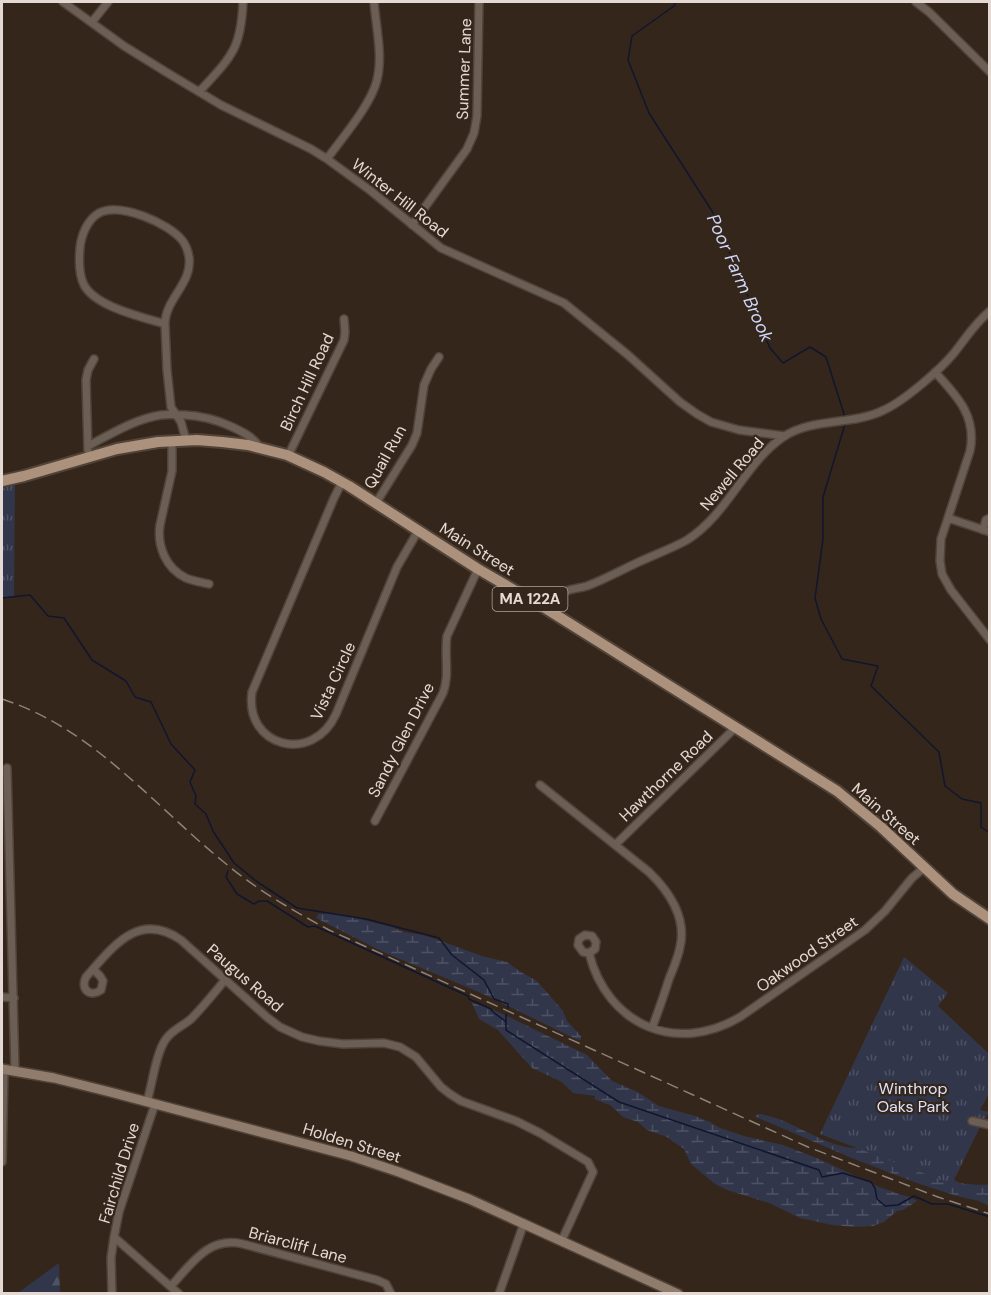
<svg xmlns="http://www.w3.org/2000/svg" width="991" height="1295" font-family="'DM Sans',sans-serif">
	<defs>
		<pattern id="forest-firs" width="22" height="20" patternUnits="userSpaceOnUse" patternTransform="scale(1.5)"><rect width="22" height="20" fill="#31364b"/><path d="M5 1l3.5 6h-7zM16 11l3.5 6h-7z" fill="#4f5264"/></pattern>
		<pattern id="wetland-marsh" width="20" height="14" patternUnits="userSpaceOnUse" patternTransform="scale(1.5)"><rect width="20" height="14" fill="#31364b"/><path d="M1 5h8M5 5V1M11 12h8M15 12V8" fill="none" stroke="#4f5264"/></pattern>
		<pattern id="park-tufts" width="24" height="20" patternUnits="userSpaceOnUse" patternTransform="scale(1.5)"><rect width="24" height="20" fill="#31364b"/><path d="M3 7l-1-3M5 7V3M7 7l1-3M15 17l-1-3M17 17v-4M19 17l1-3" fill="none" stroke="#4f5264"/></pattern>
	</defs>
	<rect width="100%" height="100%" fill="#35261b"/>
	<path fill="url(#forest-firs)" d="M59,1263L60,1293H18Z"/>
	<path fill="url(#wetland-marsh)" d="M335,913L392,927L403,932L424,935L482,956L507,962L519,971L537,981L563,1011L567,1021L581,1036V1040L576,1039L481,993L381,951L316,918L318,914Z
		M472,1003L487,1007L503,1014L587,1055L612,1081L636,1091L659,1106L695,1116L710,1122L720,1128L744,1136L783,1145L819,1159L879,1187L902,1195L910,1197L917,1201L903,1210L897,1211L884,1222L873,1226L854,1227L832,1225L800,1218L769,1203L727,1190L715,1184L691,1164L684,1149L674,1142L667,1137L647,1130L638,1122L623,1117L610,1105L591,1098L595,1099V1096L573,1093L562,1082L532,1068L498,1030L479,1019Z
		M759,1114C793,1118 826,1150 861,1148L948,1176C962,1187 973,1184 989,1185V1206L979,1201L957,1196L917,1183L854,1159L754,1116Z"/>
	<path fill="url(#park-tufts)" d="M15,485L14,597H2V488Z
		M904,957L948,993L938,1006L989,1054V1093L980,1110L989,1112L981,1125L952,1184L820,1134Z"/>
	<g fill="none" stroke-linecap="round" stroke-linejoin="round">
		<path stroke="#11162f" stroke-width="1.5" d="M676,2L674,6L632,36L628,60L649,113L712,211L770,348L783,363L810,347L826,357L845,417
			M845,424L823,497V539L815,598L821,619L842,659L878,666L871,686L939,752L945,786L962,799L981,803V827L990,833
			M2,598L30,595L48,616L64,618L92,660L126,681L135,697L151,702L171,744L195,770L190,782L196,796L195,804L206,814L213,831L234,863L256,881L297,908L366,919L439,938L452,955L484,980L494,999L508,1004V1008
			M228,871L226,877L237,894L254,904L259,901H267L308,927L315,926L448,987L468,996L469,999L491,1009L493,1012L505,1021
			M506,1014V1030L619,1102L819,1170L822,1177L843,1173L871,1182L875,1188L877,1199L885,1206L898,1205L914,1196L932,1204H948L990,1217"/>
		<g stroke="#514338" stroke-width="10">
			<path id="street" d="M63,2L124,46L166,72L221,105L311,149L327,159L371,191L441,248L564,303L628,355L680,402L697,414L711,422L739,430L785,436
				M916,2L929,12L990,72
				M92,22L108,2
				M199,92C231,57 241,50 243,2
				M327,159C342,138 371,105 377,80C383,56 376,27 374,2
				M412,225L467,149L474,133L477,116L479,2
				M165,324C165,299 193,283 189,257C188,251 186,245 182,240C168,223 120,202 99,213C87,220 81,236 80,248C79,259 79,275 84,285C96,307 142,317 165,324L167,370L171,407L181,422L186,440
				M935,372C957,396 977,416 970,451L941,539L940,561L942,574L951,590L990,640
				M172,441V471L160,525C157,545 165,568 186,578C193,581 201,582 209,584
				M88,446C111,434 135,419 161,415C169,414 177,415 185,415C201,416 215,419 230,426C241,431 254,437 260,448
				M88,450L86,380L88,370L94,359
				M288,456L344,340L345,332L344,319
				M342,482L334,498L252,692C244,747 313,765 336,714L397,567L418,531
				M376,503L412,445L417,433L424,385L431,369L439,357
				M948,518L990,532
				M983,530L986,520L990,518
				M545,608C548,603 551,598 557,595C565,589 577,589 587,586C606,579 623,569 641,561C656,554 673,548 687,540C728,514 745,463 783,437C813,417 852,426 884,410C904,401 940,370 954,353C966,338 975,323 990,311
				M7,768L15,1071
				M540,785L649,872C669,891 687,918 680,947C678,958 673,969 669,979C664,995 658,1012 652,1028
				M375,821L443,693C450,675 444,655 447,636L478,569
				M616,844L736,727
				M589,953L583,952L578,945L579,939L585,935L592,936L596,942L595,949L589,953C607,1025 676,1055 740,1017L865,930L885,911L912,878L925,867
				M93,969L100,976L103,981L101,990C90,998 80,989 86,977C112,948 138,910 181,940L268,1018L280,1027L302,1037L319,1041L343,1044L384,1043L400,1047L416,1057L441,1087L450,1094L461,1101L516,1121L540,1133L588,1162L593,1172L562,1240
				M2,997L14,998
				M147,1102C152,1085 156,1052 166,1039C172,1030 183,1026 191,1019C203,1007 214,993 225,980
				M155,1104L119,1212L114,1237L179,1294
				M972,1121L990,1125
				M2,1162L4,1070
				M171,1286C192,1263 209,1236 243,1244L377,1280L386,1284L391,1294
				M112,1294L111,1258L114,1237
				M499,1294L524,1223"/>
		</g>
		<g stroke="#514338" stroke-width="12">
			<path id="secondary" d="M2,1069L54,1078L110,1092L351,1156L399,1172L469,1199L678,1294"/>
		</g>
		<g stroke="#514338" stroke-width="14">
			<path id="primary" d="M2,481L24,476L117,449L158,442L197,440L222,442L248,445L287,455L324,472L349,486L478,569L545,608L837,791L881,827L953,894L990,919"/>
		</g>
		<use href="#street" stroke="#6b5e54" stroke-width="7"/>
		<use href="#secondary" stroke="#907c6c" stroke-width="9"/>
		<use href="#primary" stroke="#ac927d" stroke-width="10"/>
		<path stroke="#8e8279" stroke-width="1.5" stroke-dasharray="12 6" stroke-linecap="butt" d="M2,699C94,729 152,804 225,863C257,890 292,910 329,930L808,1147L938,1197L990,1214"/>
	</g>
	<g text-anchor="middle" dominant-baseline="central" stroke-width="4.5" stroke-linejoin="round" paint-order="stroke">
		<rect fill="#35261b" stroke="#b0a49c" stroke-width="1.5" x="492.5" y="587" width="75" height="24" rx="4.5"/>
		<g font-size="15" font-weight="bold" fill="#e4dad3">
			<text x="530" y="599">MA 122A</text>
		</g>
		<g font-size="16" fill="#e4dad3" stroke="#35261b">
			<text transform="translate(464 69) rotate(-88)">Summer Lane</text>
			<text transform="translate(400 198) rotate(38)">Winter Hill Road</text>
			<text transform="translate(307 382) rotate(-65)">Birch Hill Road</text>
			<text transform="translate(385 457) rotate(-61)">Quail Run</text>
			<text transform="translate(732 474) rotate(-50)">Newell Road</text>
			<text transform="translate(477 549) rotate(32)">Main Street</text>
			<text transform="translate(333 681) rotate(-65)">Vista Circle</text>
			<text transform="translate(401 740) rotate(-63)">Sandy Glen Drive</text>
			<text transform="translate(666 776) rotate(-44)">Hawthorne Road</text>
			<text transform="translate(886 814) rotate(41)">Main Street</text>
			<text transform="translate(807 954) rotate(-35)">Oakwood Street</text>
			<text transform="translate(245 978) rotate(41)">Paugus Road</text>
			<text transform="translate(352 1143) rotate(17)">Holden Street</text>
			<text transform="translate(119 1173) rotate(-73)">Fairchild Drive</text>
			<text transform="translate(298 1245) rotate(15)">Briarcliff Lane</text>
		</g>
		<g font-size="16" fill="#dce3fa" stroke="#35261b">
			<text x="913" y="1088">Winthrop<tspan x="913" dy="18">Oaks Park</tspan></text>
		</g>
		<g font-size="18" font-style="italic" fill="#cfd9fb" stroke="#35261b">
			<text transform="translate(740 278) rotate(66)">Poor Farm Brook</text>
		</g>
	</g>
	<rect width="991" height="1295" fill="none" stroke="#e4dad3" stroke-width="6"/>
</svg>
